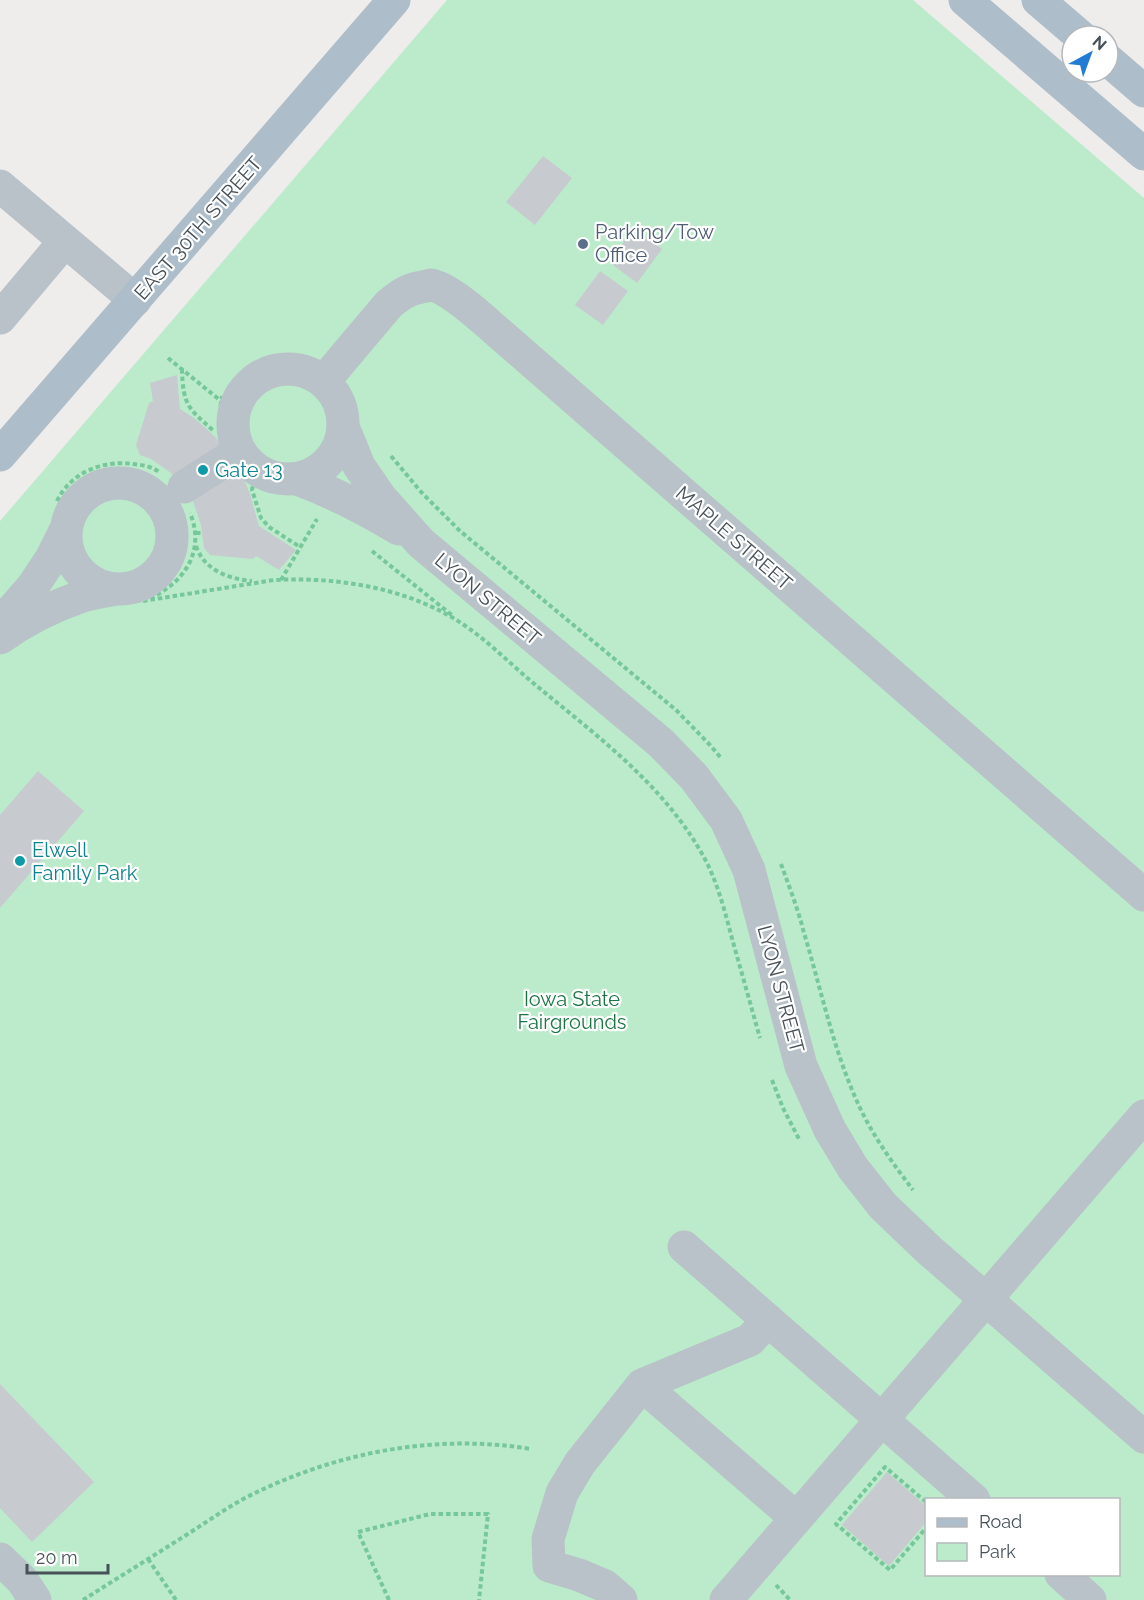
<svg xmlns="http://www.w3.org/2000/svg" width="1144" height="1600" font-family="Raleway,sans-serif">
	<rect width="100%" height="100%" fill="#efecec"/>
	<path fill="#bcebcb" fill-rule="evenodd" d="M447,0H913L1144,198V1600H0V521ZM926,1500H1118V1574H926Z"/>
	<path fill="#c7cacf" d="M543,156L572,178L535,225L506,202Z
		M634,228L662,249L637,283L609,262Z
		M600,271L628,291L603,325L575,305Z
		M177,375L180,409L194,418L209,431L222,444L231,457L243,477L250,494L259,526L296,550L279,570L256,556L253,559L210,555L204,548L201,525L193,501L186,490L171,473L151,459L140,455L136,445L149,403L153,401L150,383Z
		M38,771L84,811L0,908V815Z
		M0,1384L94,1482L32,1542L0,1508Z
		M887,1472L926,1506V1522L889,1566L842,1525Z"/>
	<g fill="none" stroke-linecap="round" stroke-linejoin="round">
		<path stroke="#76c79a" stroke-width="4" stroke-dasharray="4.5 3" stroke-linecap="butt" d="M168,358L221,401
			M182,369C183,406 188,408 215,432
			M221,429L220,410L222,396
			M391,456L422,493L460,531L676,710L710,745L721,758
			M252,477L260,485L268,489
			M254,479L252,490L261,518L269,527L300,547
			M57,501C71,472 103,460 133,464C142,465 151,466 159,472
			M196,533H203
			M196,546C204,570 229,579 252,581
			M372,551L453,616
			M281,580L317,519
			M150,598C184,583 206,551 190,513
			M143,601L274,580C332,577 395,586 446,614C478,631 505,659 532,682C593,733 660,781 701,852C717,879 725,912 733,942C742,974 751,1006 760,1038
			M781,864C789,886 798,909 804,933C822,992 834,1054 861,1110C875,1139 894,1165 913,1190
			M772,1080L783,1108L799,1139
			M926,1502L885,1467L836,1524L890,1570L926,1528
			M148,1559L176,1600
			M776,1585L790,1600
			M83,1600C116,1579 150,1558 183,1537C204,1524 223,1510 245,1498C333,1453 433,1433 531,1449
			M389,1600L358,1532L430,1514H488L479,1600"/>
		<path stroke="#b8c2c8" stroke-width="33" d="M0,186L135,300
			M0,318L65,241
			M233 424a55 55 0 1 1 110 0a55 55 0 1 1-110 0Z
			M324,381L389,304C400,295 408,289 422,287C423,287 431,285 431,285C450,288 485,321 500,334L1144,895
			M344,429L359,466L381,498L421,543L661,743L694,777L726,820L749,870L801,1066L830,1130L853,1168L883,1206L929,1250L1144,1437
			M297,479C333,492 367,510 399,529
			M66 536a53 53 0 1 1 106 0a53 53 0 1 1-106 0Z
			M184,487L231,457
			M0,624L33,586L51,559L66,529
			M0,638C24,621 51,607 80,597C91,593 105,591 117,589
			M684,1247L974,1500
			M642,1385L750,1340L768,1320
			M0,1559L22,1580L35,1600
			M1061,1574L1090,1600
			M621,1600L605,1586L579,1575L549,1566L548,1539L562,1493L580,1463L642,1385L796,1518
			M726,1600C865,1438 1006,1278 1144,1116"/>
		<path stroke="#adbeca" stroke-width="33" d="M965,0L1144,154
			M1038,0L1080,36
			M1108,60L1144,91
			M0,455L394,0"/>
	</g>
	<circle fill="#5c6f8a" stroke="#fff" stroke-width="2" cx="583" cy="244" r="6"/>
	<g fill="#0f9aa8" stroke="#fff" stroke-width="2">
		<circle cx="203" cy="470" r="6"/>
		<circle cx="20" cy="861" r="6"/>
	</g>
	<g text-anchor="middle" dominant-baseline="central" stroke-width="4.5" stroke-linejoin="round" paint-order="stroke">
		<g font-size="20" fill="#465158" stroke="#fff">
			<text transform="translate(198 228) rotate(-49)">EAST 30TH STREET</text>
			<text transform="translate(734 538) rotate(41)">MAPLE STREET</text>
			<text transform="translate(488 599) rotate(40)">LYON STREET</text>
			<text transform="translate(781 989) rotate(75)">LYON STREET</text>
		</g>
		<g font-size="20" fill="#4e5e75" stroke="#fff" text-anchor="start">
			<text x="595" y="232">Parking/Tow<tspan x="595" dy="23">Office</tspan></text>
		</g>
		<g font-size="20" fill="#0d838f" stroke="#fff" text-anchor="start">
			<text x="215" y="470">Gate 13</text>
			<text x="32" y="850">Elwell<tspan x="32" dy="23">Family Park</tspan></text>
		</g>
		<g font-size="20" fill="#1b7542" stroke="#fff">
			<text x="572" y="999">Iowa State<tspan x="572" dy="23">Fairgrounds</tspan></text>
		</g>
	</g>
	<rect x="925" y="1498" width="195" height="78" fill="#ffffff" stroke="#b5b9bc" stroke-width="1.5"/>
	<rect x="937" y="1518" width="30" height="9" fill="#adbeca" stroke="#b5b9bc" stroke-width="1.5"/>
	<text x="979" y="1528" font-size="18" fill="#465158">Road</text>
	<rect x="937" y="1543" width="30" height="18" fill="#bcebcb" stroke="#b5b9bc" stroke-width="1.5"/>
	<text x="979" y="1558" font-size="18" fill="#465158">Park</text>
	<g transform="translate(1090 54) rotate(41)"><circle r="28" fill="#ffffff" stroke="#b5b9bc" stroke-width="1.5"/>
	<path d="M0-4.5L10 22L0 15L-10 22Z" fill="#227cd3"/>
	<text y="-9" font-size="16" font-weight="bold" text-anchor="middle" fill="#465158">N</text>
	</g>
	<path d="M27 1564v9h81v-9" fill="none" stroke="#465158" stroke-width="3"/>
	<text x="36" y="1564" font-size="18" fill="#465158" stroke="#ffffff" stroke-width="4.5" paint-order="stroke">20 m</text>
</svg>
